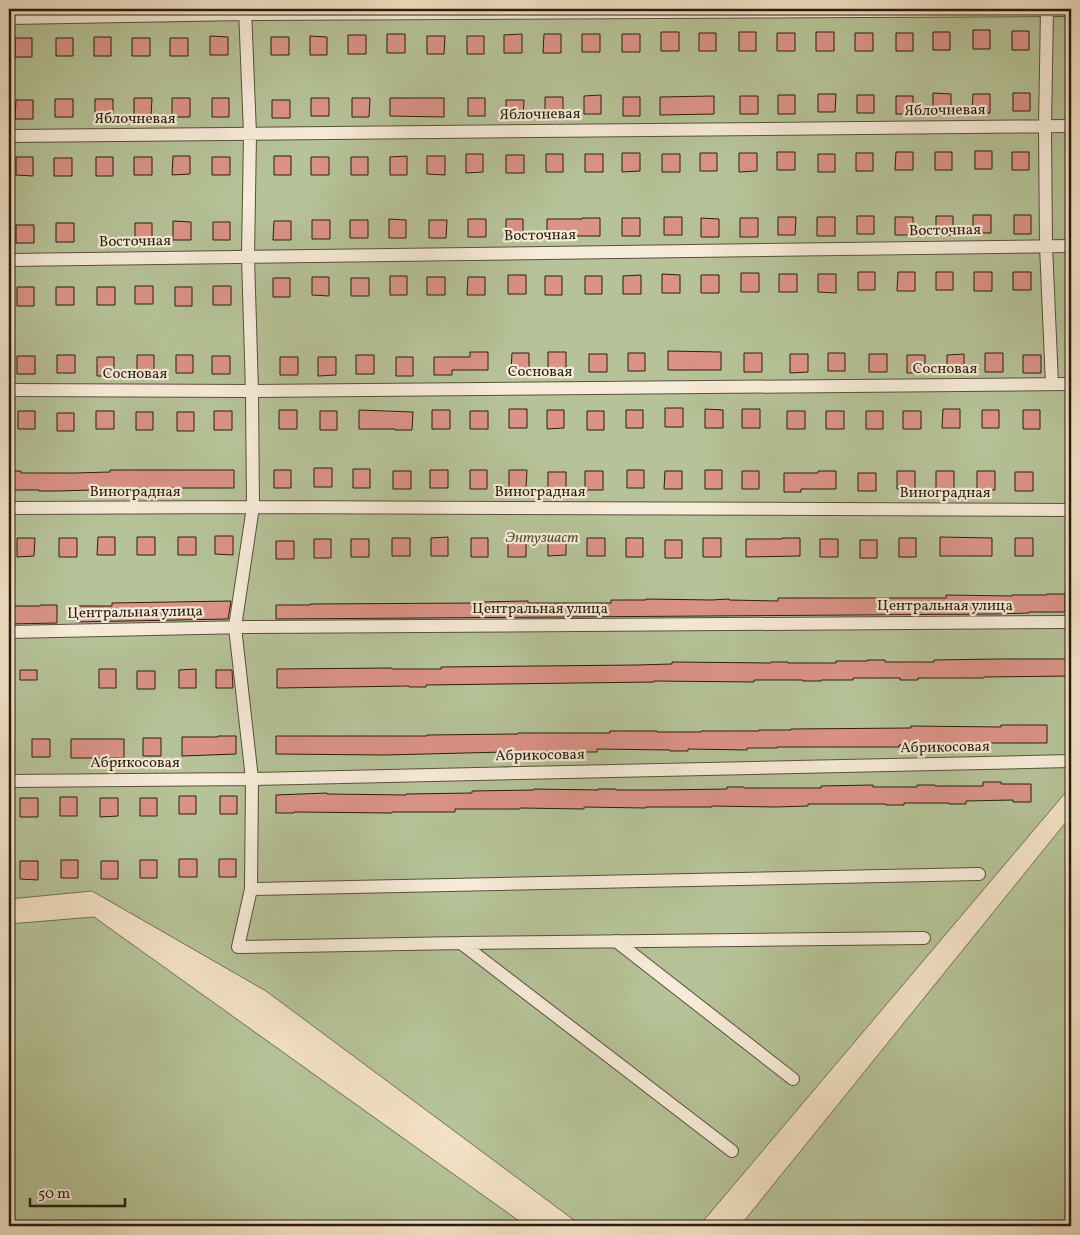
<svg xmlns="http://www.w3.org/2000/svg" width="1080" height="1235" font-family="Vollkorn,serif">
	<rect width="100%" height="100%" fill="#f3e1c5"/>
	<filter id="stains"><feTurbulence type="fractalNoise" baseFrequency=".004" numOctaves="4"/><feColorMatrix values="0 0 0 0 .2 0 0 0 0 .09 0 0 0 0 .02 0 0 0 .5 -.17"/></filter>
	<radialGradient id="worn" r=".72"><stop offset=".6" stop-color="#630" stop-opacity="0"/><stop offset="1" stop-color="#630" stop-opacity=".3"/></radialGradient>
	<path fill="#b6c398" stroke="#6f7054" d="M9,9H1071V786L699,1226H582L266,991L92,891L9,899Z
		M1071,816V1226H740Z
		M94,917L526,1226H9V924Z"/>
	<path fill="#db9387" stroke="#281d10" d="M973,30H990V49H973Z
		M1012,31H1029V50H1012Z
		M661,32H679V51H661Z
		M739,32H756V51H739Z
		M816,32H834V51H816Z
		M933,32H950V50H933Z
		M699,33H716V51H699Z
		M777,33H795V51H777Z
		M855,33H873V51H855Z
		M896,33H913V51H896Z
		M387,34H405V53H387Z
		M522,34V53H504V35Z
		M544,34H561V53H543Z
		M582,34H600V52H582Z
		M622,34H640V52H622Z
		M348,35H366V54H348Z
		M210,36L228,37V55H210Z
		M310,36L327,37V55H310Z
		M427,36H445L444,54H427Z
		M467,36H484V54H467Z
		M94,37H111V56H94Z
		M271,37H289V55H271Z
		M15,38H32V57H15Z
		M56,38H73V56H56Z
		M132,38H150V56H132Z
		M170,38H188V56H170Z
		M933,93L951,94V112H933Z
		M1013,93H1030V111H1013Z
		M818,94H836L835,112H818Z
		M973,94H990V113H972Z
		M601,95V114H584V96Z
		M778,95H795V114H778Z
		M857,95H874V113H857Z
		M714,96V114L660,115V97Z
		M740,96H758V114H740Z
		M896,96H913V114H896Z
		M545,97H563V115H545Z
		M623,97H640V116H623Z
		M134,98H152L151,117H134Z
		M172,98H190V117H172Z
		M212,98H229V117H212Z
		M311,98H329V116H311Z
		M352,98H370L369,117H352Z
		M390,98H444V117L390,116Z
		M468,98H485V116H468Z
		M55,99H73V117H55Z
		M95,99H113V117H95Z
		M16,100H33V119H15Z
		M272,100H290V118H272Z
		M506,100H524L523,118H506Z
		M975,151H992V169H975Z
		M777,152H795V170H777Z
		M896,152H913V170H895Z
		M935,152H952V170H935Z
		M1012,152H1029V170H1012Z
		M622,153H640V171L622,172Z
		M700,153H717V171H700Z
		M739,153H757V171L739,172Z
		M856,153H873V171H856Z
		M466,154H483V172L466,173Z
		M546,154H563V172H546Z
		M585,154H603V172H585Z
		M662,154H680V172H662Z
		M818,154H835V172H818Z
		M506,155H524V173H506Z
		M173,156H190V174L172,175Z
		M274,156H291V175H274Z
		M407,156V175H390V157Z
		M427,156H445V175L427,174Z
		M16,157H33V176L16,175Z
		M96,157H113V176H96Z
		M134,157H152V175H134Z
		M212,157H230V175H212Z
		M311,157H329V175H311Z
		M351,157H368V175H351Z
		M54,158H72V176H54Z
		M973,215H991V233H973Z
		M1014,215H1031V234H1014Z
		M857,216H874V234H857Z
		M936,216H953V235H936Z
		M664,217H682V235H664Z
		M778,217H796L795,235H778Z
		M817,217H835V236H817Z
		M895,217H913V235H895Z
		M582,218H600V236H564V237H547V219H582Z
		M622,218H640V236H622Z
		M701,218L719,219V237H701Z
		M740,218H758V237H740Z
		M389,219L406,220V238H389Z
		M468,219H486V237H468Z
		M506,219H523V238H506Z
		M312,220H330V239H312Z
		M350,220H368V238H350Z
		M429,220H447L446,238H429Z
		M173,221L191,222V240H173Z
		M274,221H291V240H273Z
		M213,222H230V240H213Z
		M56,223H74V242H56Z
		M135,223H152V241H135Z
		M16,225H34V243H16Z
		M858,272H875V290H858Z
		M898,272H915V291H897Z
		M936,272H953V290H936Z
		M974,272H992V291H974Z
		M1013,272H1031V290H1013Z
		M741,273H759V292H741Z
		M662,274L680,275V293H662Z
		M779,274H797V292H779Z
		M818,274H836V293L818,292Z
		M508,275H526V294H508Z
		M641,275V294H623V276Z
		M701,275H719V293H701Z
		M390,276H407V295H390Z
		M545,276H562V295H545Z
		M585,276H602V294H585Z
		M312,277H329V296L312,295Z
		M427,277H445V295H427Z
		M468,277H485V295H467Z
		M273,278H290V297H273Z
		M351,278H369V296H351Z
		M135,286H153V304H135Z
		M213,286H231V305H213Z
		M17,287H34V306H17Z
		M56,287H74V305H56Z
		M97,287H115V305H97Z
		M175,287H192V306H175Z
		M668,351L721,352V370H668Z
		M470,352H488V370H452V375H434V357H470Z
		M548,352H566V370H548Z
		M512,353H529V371H511Z
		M628,353H645V371H628Z
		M744,353H762V372H744Z
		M828,353H845V371H828Z
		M985,353H1003V372H985Z
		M589,354H607V372H589Z
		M790,354H808V372L790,373Z
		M869,354H887V372H869Z
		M964,354V373H947V355Z
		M57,355H75V373H57Z
		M137,355H154V373H137Z
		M176,355H193V373H176Z
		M356,355H374V374H356Z
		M907,355H925V373H907Z
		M1023,355H1041V373H1023Z
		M17,356H35V374H17Z
		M212,356H230V374H212Z
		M97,357H114V376H97Z
		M280,357H298V375H280Z
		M318,357H336V375L318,376Z
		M396,357H413V376H396Z
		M665,408H683V427H665Z
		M509,409H527V428H509Z
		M705,409L723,410V428H705Z
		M742,409H760V428H742Z
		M943,409H960V428H942Z
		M279,410H297V429H279Z
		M359,410L413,412L412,430H395V429H359Z
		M432,410H450V429H432Z
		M547,410H564V428L547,429Z
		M626,410H643V428H626Z
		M982,410H999V428H982Z
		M1023,410H1040V429H1023Z
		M18,411H35V429H18Z
		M96,411H114V429H96Z
		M214,411H232V430H214Z
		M320,411H337V430H320Z
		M470,411H488V429H470Z
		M587,411H604V430H587Z
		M787,411H805V429H787Z
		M826,411H844V429H826Z
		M866,411H883V429H866Z
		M903,411H921V429H903Z
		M136,412H153V430H136Z
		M177,412H194V431H177Z
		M57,413H74V431H57Z
		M314,468H332V487H314Z
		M353,469H370V488H353Z
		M110,470H234V488H92V490L57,491H39V490H9V471H21V473H74L110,472Z
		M274,470H291V488H274Z
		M430,470H448V488H430Z
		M470,470H487V489H470Z
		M509,470H527L526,488H509Z
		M627,470H644V488H627Z
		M705,470H722V489H705Z
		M393,471H411V489H393Z
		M585,471H603V490H585Z
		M665,471H682V489H664Z
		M742,471H759V489H742Z
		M818,471H836V489H801V492H784V473H818Z
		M897,471H915V489H897Z
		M936,471H954V490H936Z
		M977,471H995V490H977Z
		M548,472H566V490H548Z
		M1015,472H1033V491H1015Z
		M858,473H876V491H858Z
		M215,536H233V555L215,554Z
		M98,537H115V555H97Z
		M137,537H155V555H137Z
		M178,537H196V555H178Z
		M448,537V556H431V538Z
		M548,537H566V555L548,556Z
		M940,537L992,538V556H940Z
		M17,538H35L34,556L17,557Z
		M59,538H77V557H59Z
		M392,538H410V556H392Z
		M471,538H488V557H471Z
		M508,538H526V557H508Z
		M587,538H605V556H587Z
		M626,538H643V557H626Z
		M703,538H721V557H703Z
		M782,538H800V556L746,557V539H782Z
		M899,538H916V557H899Z
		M1015,538H1033V556H1015Z
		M314,539H331V558H314Z
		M351,539H369V557H351Z
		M820,539H838V557H820Z
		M665,540H682V558H665Z
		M860,540H877V558H860Z
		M276,541H294V559H276Z
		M1047,594H1065V612H1029V613L996,614L276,619V605H310V604L478,603V602L528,601V603H611V600H646V599L711,600L729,599V600L778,601V598H946V595L1012,596V595H1047Z
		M231,601L228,619L76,622V606H112V603Z
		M40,605H57V623L9,624V606H40Z
		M999,659H1071V676L984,677V678H918V680H900V678H853V680H821V681H803V680H754V682L654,681V682L426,685V687H409V686L277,688V669L392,668V669H441V667L637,665L672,664V662L771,663V662H788V663H836V661H867V660H885V662H934V660Z
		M99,669H116V688H99Z
		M196,669V688H179V670Z
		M20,670H37V680H20Z
		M216,670H232L233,688H216Z
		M137,671H155V689H137Z
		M1001,725H1047V743H990V745H899V747H777V748H747V750L688,749V751H670V750L597,749V752H505L385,755L276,754V736H427V735L518,734V733H610V731H657V732H701V731H759V730H791V729L911,728V726L1001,727Z
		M218,736H236V754L182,756V737H218Z
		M143,738H161V756H143Z
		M32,739H50V757H32Z
		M71,739H124V758H71Z
		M983,782H1001V784H1031V802H1013V800L966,801V804H949V803H904V805H886V804H808V806L776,807L712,806V807H646V808L584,807V809L520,808V809H455V812H392V813L294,812V813H276V795L327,793V794L406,795V794L472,793V791L534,790V789L598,790V789H616V790H660L727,789V787H744V788H821V786L873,785V787H917V785H935V786H983Z
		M179,796H196V814H179Z
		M220,796H237V814H220Z
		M60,797H77V816H60Z
		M20,798H38V817H20Z
		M100,798H118V816L100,817Z
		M140,798H157V816H140Z
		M179,859H197V877H179Z
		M219,859H236V877H219Z
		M61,860H78V878H61Z
		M140,860H157V878H140Z
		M20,861H38V880L20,879Z
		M101,861H118V879H101Z"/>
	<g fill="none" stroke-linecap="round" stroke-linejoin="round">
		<g stroke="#5b4e3d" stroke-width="14">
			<path id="street" d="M245,9L250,134L248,257L252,391L253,507L235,627L252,779L251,889L238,947L461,943L924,938
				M1047,9L1045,127L1046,246L1052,384
				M9,18L245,14L1071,10
				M9,136L1071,126
				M9,260L1071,246
				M9,390L252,391L1071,384
				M9,508L253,507L1071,510
				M9,632L248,627L1071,622
				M9,781L252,779L1071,761
				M251,889L979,874
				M616,941L793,1079
				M461,943L732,1151"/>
		</g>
		<use href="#street" stroke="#f7ecd9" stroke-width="12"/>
	</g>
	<g text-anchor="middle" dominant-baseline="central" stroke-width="4.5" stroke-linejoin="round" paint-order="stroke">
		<g font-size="15" fill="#281d10" stroke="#f7ecd9">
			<text transform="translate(945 111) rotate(-1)">Яблочневая</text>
			<text transform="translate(540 115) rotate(-1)">Яблочневая</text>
			<text x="135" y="119">Яблочневая</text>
			<text transform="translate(945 231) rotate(-1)">Восточная</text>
			<text transform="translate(540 236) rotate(-1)">Восточная</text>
			<text transform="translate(135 242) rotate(-1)">Восточная</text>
			<text x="945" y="369">Сосновая</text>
			<text x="540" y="372">Сосновая</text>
			<text x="135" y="374">Сосновая</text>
			<text x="135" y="492">Виноградная</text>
			<text x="540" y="492">Виноградная</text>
			<text x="945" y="493">Виноградная</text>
			<text x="945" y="606">Центральная улица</text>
			<text x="540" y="609">Центральная улица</text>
			<text transform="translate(135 613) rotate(-1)">Центральная улица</text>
			<text transform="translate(945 748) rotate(-1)">Абрикосовая</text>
			<text transform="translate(540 756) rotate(-1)">Абрикосовая</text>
			<text x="135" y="763">Абрикосовая</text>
		</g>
		<g font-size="15" font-style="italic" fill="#534f39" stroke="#f7ecd9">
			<text x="542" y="538">Энтузиаст</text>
		</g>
	</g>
	<rect width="1080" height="1235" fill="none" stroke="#f3e1c5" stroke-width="30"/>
	<rect x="10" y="10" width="1060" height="1215" fill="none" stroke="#281d10" stroke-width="2.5"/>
	<rect x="15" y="15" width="1050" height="1205" fill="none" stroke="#281d10"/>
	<path d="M30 1198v8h95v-8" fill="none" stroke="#281d10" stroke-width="2.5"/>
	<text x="38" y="1198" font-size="15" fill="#281d10" stroke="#f7ecd9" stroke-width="4" paint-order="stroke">50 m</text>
	<rect width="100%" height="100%" filter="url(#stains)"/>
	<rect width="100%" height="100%" fill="url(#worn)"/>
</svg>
